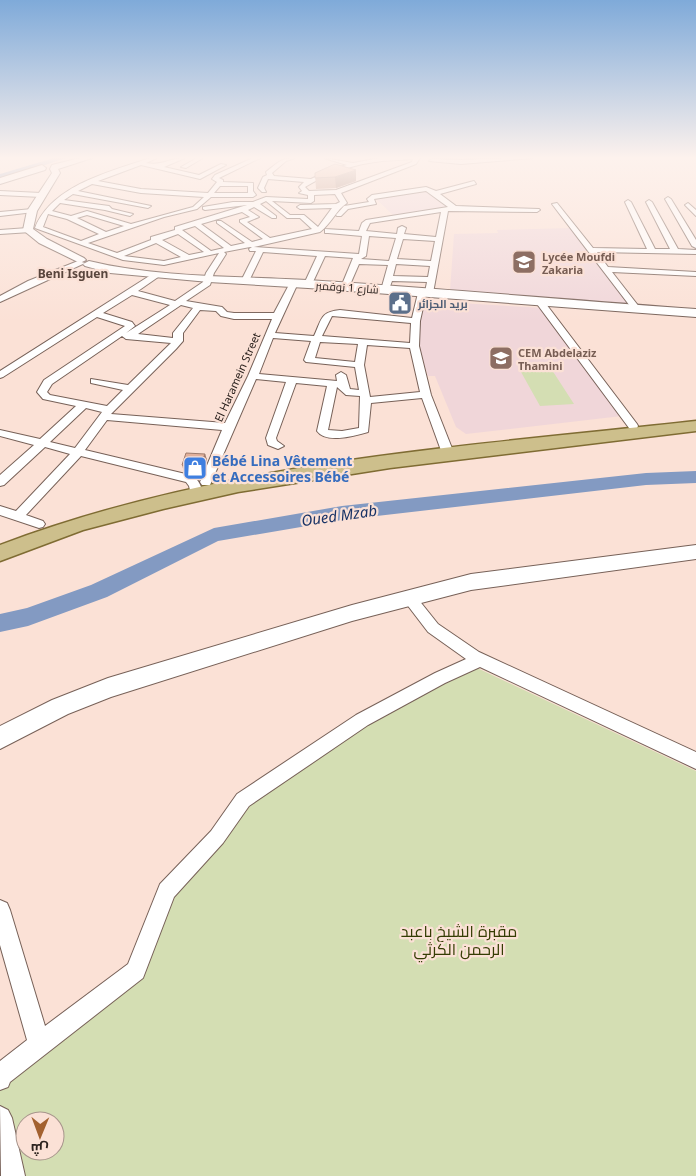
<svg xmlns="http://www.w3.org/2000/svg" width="696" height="1176" font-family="'Noto Sans',Cairo,sans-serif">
	<rect width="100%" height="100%" fill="#fbe1d6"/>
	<path fill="#f0d6d9" d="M429,190L452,208L394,216L374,197Z
		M570,228L629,304L450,291L454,234L498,233L497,230Z
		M425,301L544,308L622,416L466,434L456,427L435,376H428L416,340Z"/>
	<path fill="#d4deb3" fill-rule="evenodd" d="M552,370L574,404L540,406L521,372Z
		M475,667L696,771V1176H3L0,1158V1081L132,981L166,896L239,806L377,713ZM25,1121H55V1151H25Z"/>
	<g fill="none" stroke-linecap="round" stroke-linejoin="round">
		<path fill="#839ac2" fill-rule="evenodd" d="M54,158H66L0,180V174Z
			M696,471V483L646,485L342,520L218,541L107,597L28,626L0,632V614L27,608L91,585L214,528L342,506L646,473Z"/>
		<g stroke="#776158" stroke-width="2">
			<path id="street" d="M150,158H157L146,163C163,166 169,158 185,158L164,167L199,175L221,164L226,165L200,179L141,165L98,181L141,189L208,193L217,182L212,179L215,175L253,158H260L219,178L223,180V182L253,183V191L256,195L253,197H211L197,209L164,217L88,243L117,253L151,240V237L175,230V227L247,205L205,210L203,209V207L233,202H253L266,197L308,199V195L299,193L302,191L299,187L304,182L268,179L264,188L266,192H262L258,188L263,177L267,175L266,172C276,164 282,157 295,158L286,161L272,173L274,176L311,179L332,169L347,165L324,158L353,163L380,158H420L416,164L341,193L347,203C336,210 331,224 320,232L254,247L359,254L362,236L328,233H325V229L359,231L362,223L366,220L448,207L426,191L374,199L376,204L348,209L341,216H337L336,215L344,206L369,202L367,199L372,195L426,187L436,191L474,181L476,184L440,194L456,206L539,209L540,210L537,212L448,211L433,293L429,295L426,294L420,321L419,346L431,395L455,456L453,459H445L443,456L422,398L371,403L368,432C354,436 326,444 317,431L327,386L296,383L276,438L277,441L284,446L278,449L268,445L266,438L286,382L256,379L210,485H202L200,482L222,430L107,420L85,450L194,476C199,482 205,490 200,498H192L189,486L186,482L81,456L26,515L43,521L45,524L43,527L39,528L0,515V506L16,511L70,454L45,447L4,485L0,486V475L34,445L0,436V430L40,439L76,406L43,399L37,392L44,380L125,326L97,317L3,377L0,378V371L154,273L161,275L138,291L175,301L203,282L206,273L219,253L164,265L123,260L35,228C52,185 110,172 150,158ZM413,159L412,162L336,190L309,191L305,187C328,173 355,164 382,161C392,160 403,160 413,159ZM92,184L141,193L204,197L193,207L131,224L87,211L71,216L52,211L60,203L105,210L130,216L133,214L112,209L109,206L64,200L73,194L148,208L151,206L78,191ZM220,186H248V193H214ZM335,194L340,202L336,204L300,205L297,207L300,209L332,208L318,227L304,215H290L272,201L311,203L314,201V195ZM266,201L287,218H300L312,229L270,238L247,222L259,217L248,210L254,207L272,218H276V216L260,204ZM242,212L250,217L240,220V222L263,239L252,242L221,221H217V223L245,243L231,246L201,224ZM441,212L436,237L404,234L406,228L402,226L398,228L397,234L366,231L370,223ZM48,214L67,219L99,234L81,241L43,227ZM87,215L124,226L106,232L77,218ZM195,226L224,248L211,251L182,230ZM178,234L204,252L189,255L162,240ZM369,236L396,238L389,261L361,259L366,256ZM403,239L435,241L431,261L397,259ZM156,243L181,257L164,261L124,256ZM250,247H252L249,249L250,251H256L241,281L242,283L249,281L263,252L317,256L304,284L308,286L312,284L325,256L353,258L341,287L342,289L349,287L359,264L388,265L381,290L382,292H388L392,281L427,282L425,292L422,291L418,293L412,318L340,310C320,312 322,319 314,336L275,333L298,283L297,281H291L274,313H234L227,312L222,307L186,301L210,285L214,273L226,254L224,252ZM396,264L430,266L428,277L393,276ZM132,295L170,305L126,333L135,326L132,322L103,313ZM181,305L193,308L173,333V338L138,334ZM200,310L216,311L221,316L234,319H272L248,376L225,423L111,414L176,349L183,341V333ZM332,316L411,323L410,343L322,336ZM122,336L126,339L171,343L128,385L91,379V383L123,390L107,406L50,395L47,392L52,384ZM273,338L311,341L304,360L306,362L355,367L359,390L350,389L346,375L341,372L336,375L337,381L259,374ZM320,342L358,344L355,362L315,358ZM367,345L410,348L420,392L370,397L364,365ZM337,387L346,395L360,396L359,428L342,431L328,430ZM86,408L102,412L75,448L50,442Z
				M197,158H203L186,168L181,167Z
				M507,158H533L461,164L429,161L432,159L461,160Z
				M0,191L41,193L44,195L41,197L0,195Z
				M668,197L671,199L696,240V248L692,246L665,199Z
				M628,200L631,202L655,249H670L646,202L649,200L652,202L678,249L696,250V254L597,252L608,267L696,272V276L612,272L640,308L636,311L633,310L552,204L557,203L593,248L647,249L625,202Z
				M688,203L696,210V216L685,205Z
				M32,209L35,211L34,212L0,216V212Z
				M28,228L32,230L31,232L0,234V230Z
				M78,261L85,263L0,302V296L28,281Z
				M537,300H543L637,424L638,426L637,428H629L537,304Z
				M409,593L414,594L438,624L479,652L696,752V769L480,667L445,683L368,725L249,806L223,843L174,897L143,978L10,1082L8,1087L0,1090V1061L27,1040L0,945V900L7,903L10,910L45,1026L128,964L160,884L211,831L237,794L356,715L435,673L466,659L428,632L402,598L404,594Z
				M0,1106L8,1110L12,1118L25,1176H1Z"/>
		</g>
		<g stroke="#776158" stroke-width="2">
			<path id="secondary" d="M80,158H92L58,169L60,173L37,211L33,229L47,239L84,258L86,260L80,263L39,243L23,230L27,211L52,173L50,169L52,165Z
				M42,165L46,168L45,170L0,184V178Z
				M89,261C159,278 235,276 307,280C437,288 566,300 696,309V317L308,288L209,282L110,273L85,266L83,264Z
				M696,545V559L471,590L352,621L111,697L68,714L0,749V726L52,700L108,678L352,605L471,574Z"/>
		</g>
		<g stroke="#7f6c33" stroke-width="3">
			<path id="primary" d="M696,421V431L390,468L238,492L163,509L83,530L0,561V545C221,461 463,447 696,421Z"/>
		</g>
		<use href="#street" fill="#fff" fill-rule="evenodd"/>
		<use href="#secondary" fill="#fff" fill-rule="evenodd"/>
		<use href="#primary" fill="#cdbf8c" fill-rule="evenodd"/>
	</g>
	<path fill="#c29785" d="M315,173L356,181L336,188L316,189Z
		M205,454L207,460L200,477L184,472L182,465Z"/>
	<path fill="#9e7b6c" d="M356,170V181L336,188L335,177Z
		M205,454L207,460L200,477L198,470Z"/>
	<path fill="#e2b09b" stroke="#9e7b6c" d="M335,164L356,170L335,177L315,178V173Z
		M186,453L205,454L198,470L182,465Z"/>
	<linearGradient id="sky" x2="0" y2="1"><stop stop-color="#7faad9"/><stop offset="0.49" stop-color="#fdf2ed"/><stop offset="1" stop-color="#fdf2ed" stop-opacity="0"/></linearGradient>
	<rect width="696" height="322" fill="url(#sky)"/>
	<defs>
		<g id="school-square" transform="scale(1.25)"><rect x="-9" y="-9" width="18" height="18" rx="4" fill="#8d6e63" stroke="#fbe1d6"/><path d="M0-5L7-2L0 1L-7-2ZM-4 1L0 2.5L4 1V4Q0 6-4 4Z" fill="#fff"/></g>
		<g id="civic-square" transform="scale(1.25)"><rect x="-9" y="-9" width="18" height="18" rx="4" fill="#5c6f8a" stroke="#fbe1d6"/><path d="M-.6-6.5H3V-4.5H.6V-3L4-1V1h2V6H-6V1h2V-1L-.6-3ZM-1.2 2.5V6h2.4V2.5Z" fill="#fff"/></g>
		<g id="shop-square" transform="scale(1.25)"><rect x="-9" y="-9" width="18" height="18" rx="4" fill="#3f7fe0" stroke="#fbe1d6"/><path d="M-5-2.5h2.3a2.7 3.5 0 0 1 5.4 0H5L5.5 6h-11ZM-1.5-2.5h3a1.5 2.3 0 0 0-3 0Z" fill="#fff"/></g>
	</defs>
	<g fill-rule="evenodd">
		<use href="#school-square" x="524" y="262"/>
		<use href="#civic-square" x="400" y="303"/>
		<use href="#school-square" x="501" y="358"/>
		<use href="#shop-square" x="195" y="468"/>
	</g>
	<g text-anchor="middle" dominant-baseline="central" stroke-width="4.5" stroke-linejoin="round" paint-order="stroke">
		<g font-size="11" font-weight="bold" fill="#785e54" stroke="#fbe1d6" text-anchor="start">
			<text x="542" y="256">Lycée Moufdi<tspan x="542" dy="13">Zakaria</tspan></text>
			<text x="518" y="352">CEM Abdelaziz<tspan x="518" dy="13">Thamini</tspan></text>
		</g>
		<g font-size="11" fill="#2b221e" stroke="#fbe1d6">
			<text transform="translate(347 287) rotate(4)">شارع 1 نوفمبر</text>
			<text transform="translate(237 377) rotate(-66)">El Haramein Street</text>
		</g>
		<g font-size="11" font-weight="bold" fill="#4e5e75" stroke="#fbe1d6" text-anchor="start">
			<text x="418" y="303">بريد الجزائر</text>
		</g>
		<g font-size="12" font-weight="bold" fill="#59453c" stroke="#fbe1d6">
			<text x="73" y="273">Beni Isguen</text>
		</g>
		<g font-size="14" font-weight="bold" fill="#366cbe" stroke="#fbe1d6" text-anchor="start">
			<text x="212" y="460">Bébé Lina Vêtement<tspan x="212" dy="16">et Accessoires Bébé</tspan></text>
		</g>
		<g font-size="15" font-style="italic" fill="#193366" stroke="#fbe1d6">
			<text transform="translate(339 515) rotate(-8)">Oued Mzab</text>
		</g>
		<g font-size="16" fill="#343c03" stroke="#fbe1d6">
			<text x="459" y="931">مقبرة الشيخ باعبد<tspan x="459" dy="18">الرحمن الكرثي</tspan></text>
		</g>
	</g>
	<g transform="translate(40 1136) rotate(181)"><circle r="24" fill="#fbe1d6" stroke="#a8958c"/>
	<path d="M0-4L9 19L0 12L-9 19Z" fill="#a3612f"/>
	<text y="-8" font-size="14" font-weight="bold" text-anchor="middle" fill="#2b221e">ش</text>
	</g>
</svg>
